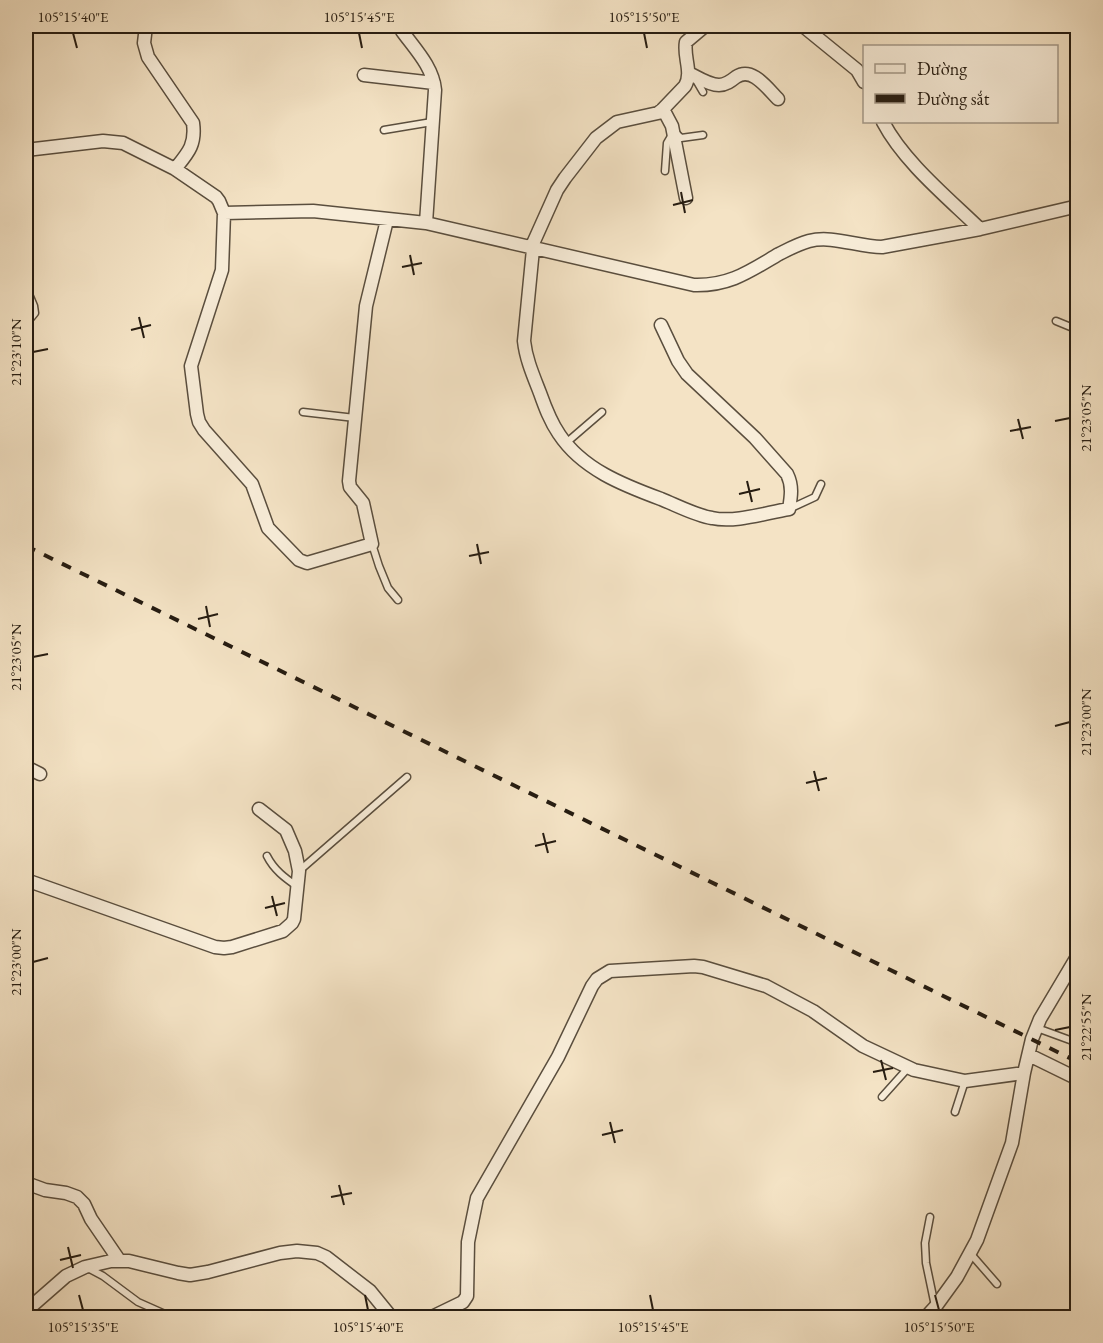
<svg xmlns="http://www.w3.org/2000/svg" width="1103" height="1343" font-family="'EB Garamond',serif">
	<rect width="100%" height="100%" fill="#f4e3c5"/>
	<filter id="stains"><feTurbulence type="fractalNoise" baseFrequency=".00333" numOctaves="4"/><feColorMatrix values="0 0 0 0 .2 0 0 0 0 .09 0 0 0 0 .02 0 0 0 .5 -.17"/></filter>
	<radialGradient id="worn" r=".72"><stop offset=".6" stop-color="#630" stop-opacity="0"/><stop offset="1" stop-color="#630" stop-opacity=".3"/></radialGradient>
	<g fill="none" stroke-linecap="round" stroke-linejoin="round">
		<g stroke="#5a4e3e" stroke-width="9">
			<path id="service" d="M696,80L703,92
				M384,130L432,122
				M675,132L681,138L703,135
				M665,171L667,143L673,133
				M26,287L34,306L35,313L26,324
				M1056,321L1078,330
				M303,412L355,418
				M566,443L602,412
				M789,509L815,497L821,484
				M372,544L379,566L388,588L398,600
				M267,856C274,870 285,878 298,887
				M299,871L407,777
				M1037,1028L1078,1043
				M882,1097L908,1068
				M955,1112L965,1081
				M930,1217L925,1243L926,1263L935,1306
				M970,1253L997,1284
				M88,1268L103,1276L138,1302L174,1318"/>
		</g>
		<g stroke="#5a4e3e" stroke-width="15">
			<path id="minor" d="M146,26L144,43L148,57L193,123C196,145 188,153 175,169
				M399,26L402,31C415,49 433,67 435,90L426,223
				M803,26L857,70L864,82
				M689,73C697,77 709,85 719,85C726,85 731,81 736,77C752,66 767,88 778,99
				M364,75L434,83
				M663,109L672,126L686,198
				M883,122C904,162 947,197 980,229
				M26,150L103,141L123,143L175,169L216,197L219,201L224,213L222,270L191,366L197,414L199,422L204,430L252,484L268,528L299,560L307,563L372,544L363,503L350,487L349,481L366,306L387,220
				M224,213L313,211L426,223L694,285C730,286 750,271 779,254C789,249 798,244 809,241C833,235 858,247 882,247L980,229L1078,206
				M531,248L557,190L565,178L596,138L617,122L658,113L663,109L685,86C693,72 683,57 686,42L705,26
				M533,249L524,341C526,359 533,375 540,393C545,407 550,421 559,434C582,469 623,485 661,499C676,505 697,516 712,518C735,523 765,513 789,509C791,497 793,486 787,474L755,438L687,374L678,361L661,325
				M26,767L40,774
				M26,880L215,947L224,948L232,947L283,931L292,923L294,919L299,871L295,851L286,830L259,809
				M1029,1055L1078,1079
				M26,1183L45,1190L66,1193L77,1197L84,1204L91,1219L119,1260
				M26,1311L66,1276L85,1267L111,1261H129L178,1273L190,1275L208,1272L280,1253L297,1251L317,1253L326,1257L370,1291L392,1318
				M430,1318L463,1302L467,1296L468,1242L477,1198L558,1057L592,986L597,979L610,971L694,966L703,967L766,986L813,1011L863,1046L914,1070L965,1081L1024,1073
				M925,1318L936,1306L957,1277L977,1240L1012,1143L1024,1073L1032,1039L1040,1019L1078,955"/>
		</g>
		<use href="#service" stroke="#f8edd9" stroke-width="6"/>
		<use href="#minor" stroke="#f8edd9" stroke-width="12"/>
		<path stroke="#261c11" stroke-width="4" stroke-dasharray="10 10" stroke-linecap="butt" d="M26,546L1078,1062"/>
	</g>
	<path fill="none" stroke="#261c11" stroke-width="2" d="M73,33L77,48M359,33L362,48M644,33L647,48M681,192L685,213M673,205L693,200M410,255L414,275M402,267L422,263M139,317L144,338M131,330L151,325M33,352L48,349M1018,419L1023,439M1055,421L1070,418M1010,431L1031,427M747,481L752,502M739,494L760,489M477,544L481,564M469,556L489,552M206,606L210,627M198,619L218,614M33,657L48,654M1055,726L1070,722M814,771L819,791M806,783L827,778M543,833L548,853M535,846L556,841M272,896L277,916M265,908L285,903M33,962L48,958M1055,1030L1070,1027M881,1060L886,1080M873,1072L893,1068M610,1122L615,1143M602,1135L623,1130M339,1185L344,1205M331,1197L352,1193M68,1247L73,1268M60,1260L81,1255M79,1295L83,1310M365,1295L368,1310M650,1295L653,1310M935,1295L939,1310"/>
	<rect width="1103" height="1343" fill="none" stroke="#f4e3c5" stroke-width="66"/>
	<rect x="863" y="45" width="195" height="78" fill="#f8edd9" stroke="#a49989" stroke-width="1.5"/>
	<rect x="875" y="64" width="30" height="9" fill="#f8edd9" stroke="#a49989" stroke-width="1.5"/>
	<text x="917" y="75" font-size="18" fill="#261c11">Đường</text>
	<rect x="875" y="94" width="30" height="9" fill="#261c11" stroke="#a49989" stroke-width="1.5"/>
	<text x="917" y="105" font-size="18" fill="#261c11">Đường sắt</text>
	<rect x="33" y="33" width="1037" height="1277" fill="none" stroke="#261c11" stroke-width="2"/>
	<g font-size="15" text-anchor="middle" fill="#261c11">
		<text x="73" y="22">105°15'40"E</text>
		<text x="359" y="22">105°15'45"E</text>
		<text x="644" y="22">105°15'50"E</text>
		<text transform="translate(16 352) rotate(-90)" y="5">21°23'10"N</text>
		<text transform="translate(1086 418) rotate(-90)" y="5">21°23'05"N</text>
		<text transform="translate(16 657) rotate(-90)" y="5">21°23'05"N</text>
		<text transform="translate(1086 722) rotate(-90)" y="5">21°23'00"N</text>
		<text transform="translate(16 962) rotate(-90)" y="5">21°23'00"N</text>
		<text transform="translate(1086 1027) rotate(-90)" y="5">21°22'55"N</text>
		<text x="83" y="1332">105°15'35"E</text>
		<text x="368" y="1332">105°15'40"E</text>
		<text x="653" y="1332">105°15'45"E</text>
		<text x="939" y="1332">105°15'50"E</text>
	</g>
	<rect width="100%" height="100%" filter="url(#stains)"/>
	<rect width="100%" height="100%" fill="url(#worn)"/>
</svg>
